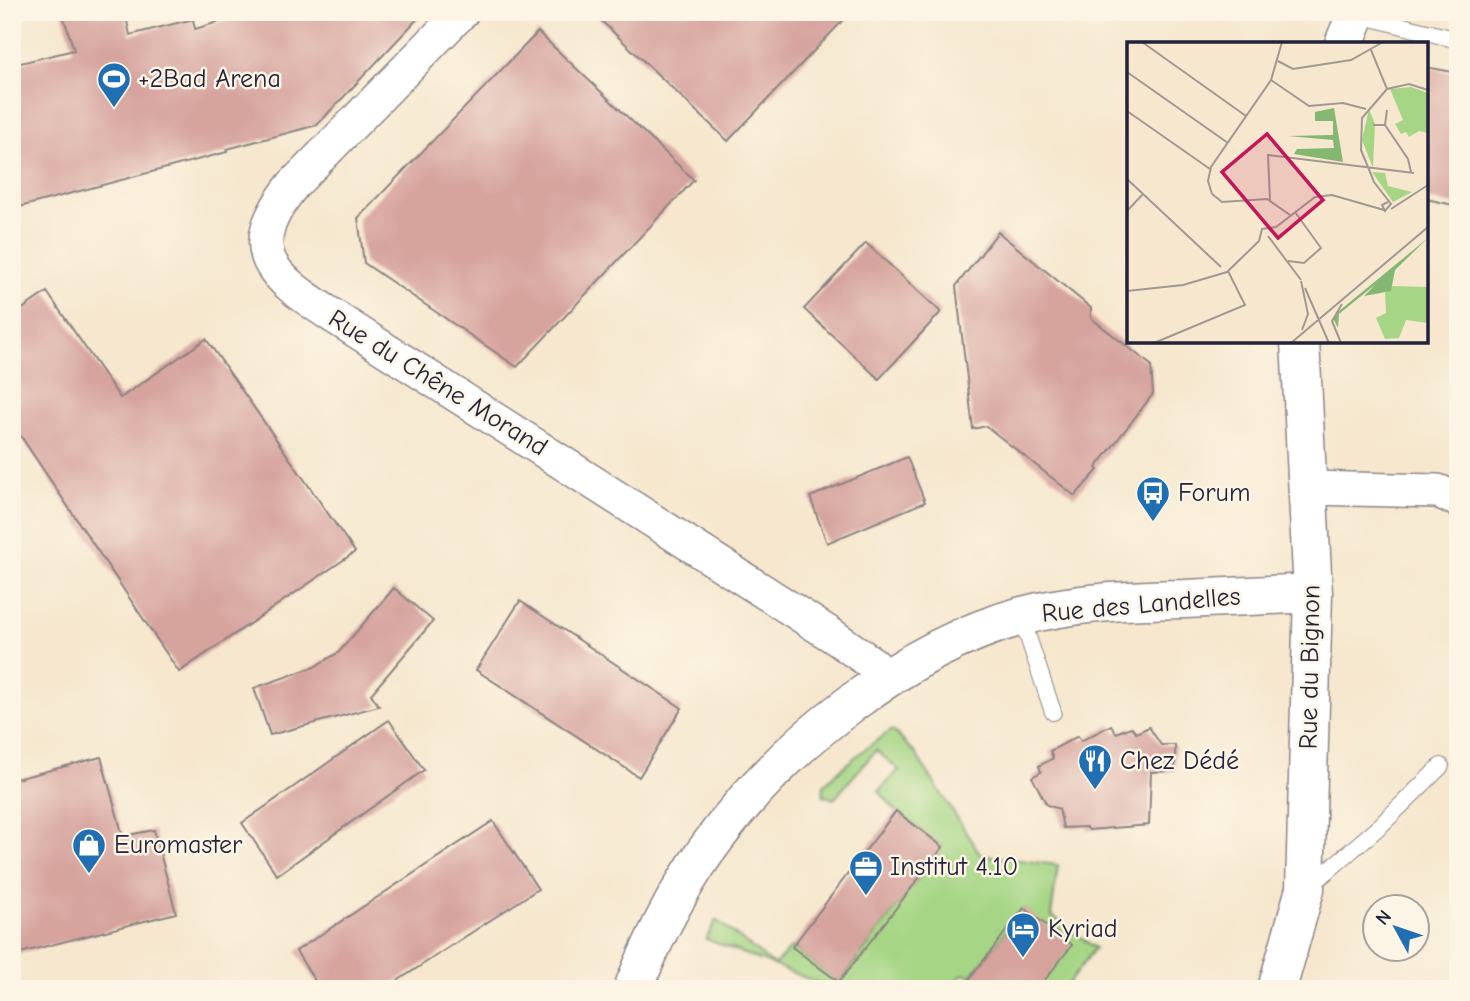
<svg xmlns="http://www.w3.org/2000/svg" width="1470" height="1001" font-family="'Comic Neue',sans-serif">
	<rect width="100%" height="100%" fill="#fcf5e5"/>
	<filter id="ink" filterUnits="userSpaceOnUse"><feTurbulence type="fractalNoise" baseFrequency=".0143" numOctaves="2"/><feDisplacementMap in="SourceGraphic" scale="14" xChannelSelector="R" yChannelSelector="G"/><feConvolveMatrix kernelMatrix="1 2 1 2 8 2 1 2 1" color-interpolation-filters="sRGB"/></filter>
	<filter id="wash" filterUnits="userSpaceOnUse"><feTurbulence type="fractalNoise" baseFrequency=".00686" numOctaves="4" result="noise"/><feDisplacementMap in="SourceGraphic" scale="28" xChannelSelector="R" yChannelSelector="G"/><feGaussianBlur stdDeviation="1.57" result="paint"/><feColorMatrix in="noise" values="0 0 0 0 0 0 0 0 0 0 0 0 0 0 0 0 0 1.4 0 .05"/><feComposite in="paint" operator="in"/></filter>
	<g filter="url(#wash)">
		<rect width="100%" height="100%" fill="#f6e7ce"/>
		<path fill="#a6d685" stroke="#647c60" stroke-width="2" d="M892,730L915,753L981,855L1058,865L1051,915L1095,948L1064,989H1038L1024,909L971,976L962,974L951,989H834L706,939L716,920L774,965L792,947L840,982L942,847L896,811L879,791L899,770L876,750L834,799L823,795L824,785C845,764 868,746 892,730Z"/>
		<g id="blocks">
			<path fill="#d6a39d" d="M62,12H125L130,35L193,19L195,29L252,12H424L317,125L227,149V152L12,209V65L74,50Z
				M592,12H851L728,141Z
				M538,32L694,180L517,367L364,263L358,218Z
				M1426,67L1458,73V206L1426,199Z
				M998,232L1091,308V318L1151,365L1153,394L1096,468L1098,470L1075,496L986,426L973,429L956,286Z
				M866,243L941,312L879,379L804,309Z
				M47,292L120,398L206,339L355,552L179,672L12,423V316Z
				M907,457L925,502L827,543L810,497Z
				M394,588L433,621L371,694L379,706L270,735L254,688L314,667L339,652Z
				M520,601L682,708L639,777L476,670Z
				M389,720L424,770L277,875L242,823Z
				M1111,725L1116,733L1131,727L1136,733L1149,727L1161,745H1175V771L1151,772L1149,825L1089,830L1086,827L1063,828L1059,809L1047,805L1032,777L1041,772L1039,766L1053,758L1050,751L1078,736L1081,741Z
				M101,757L123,836L154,830L176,913L12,955V780Z
				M896,811L943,847L839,982L792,947Z
				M493,821L538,889L385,989H320L296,951Z
				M1024,908L1072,945L1038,989H962Z"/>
		</g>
	</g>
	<g filter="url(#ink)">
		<use href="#blocks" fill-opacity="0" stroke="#8c8484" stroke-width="2"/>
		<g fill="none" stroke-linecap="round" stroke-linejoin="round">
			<g stroke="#8c8484" stroke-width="18">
				<path id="lane" d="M1356,14L1458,40
					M1021,616L1053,712
					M1310,886L1381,825L1441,766"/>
			</g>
			<g stroke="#8c8484" stroke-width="36">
				<path id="street" d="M462,12L293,185C237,255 275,278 336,318L833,636L873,664L886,678
					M1308,488L1438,491L1458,500"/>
			</g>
			<g stroke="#8c8484" stroke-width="41">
				<path id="secondary" d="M1344,44L1357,12
					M633,989C655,934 681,883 717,836C787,742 907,647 1022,616C1075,602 1131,600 1185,599C1228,597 1270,595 1313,593
					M1277,989L1305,889L1313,593L1300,341"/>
			</g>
			<use href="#lane" stroke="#fff" stroke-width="16"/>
			<use href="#street" stroke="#fff" stroke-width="33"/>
			<use href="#secondary" stroke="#fff" stroke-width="38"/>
		</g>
	</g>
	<defs>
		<g id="stadium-pin" transform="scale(1.75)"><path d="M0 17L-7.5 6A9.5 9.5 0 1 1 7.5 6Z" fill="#1f6fb2" stroke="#fcf5e5"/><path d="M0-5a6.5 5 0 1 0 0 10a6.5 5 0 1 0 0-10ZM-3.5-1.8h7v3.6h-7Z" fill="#fff"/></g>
		<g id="bus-pin" transform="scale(1.75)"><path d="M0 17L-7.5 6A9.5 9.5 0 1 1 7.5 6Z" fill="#1f6fb2" stroke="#fcf5e5"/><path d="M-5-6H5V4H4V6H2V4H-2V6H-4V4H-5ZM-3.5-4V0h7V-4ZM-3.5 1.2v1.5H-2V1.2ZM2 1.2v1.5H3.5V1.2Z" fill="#fff"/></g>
		<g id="restaurant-pin" transform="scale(1.75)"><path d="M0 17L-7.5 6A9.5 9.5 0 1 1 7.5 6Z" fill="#1f6fb2" stroke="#fcf5e5"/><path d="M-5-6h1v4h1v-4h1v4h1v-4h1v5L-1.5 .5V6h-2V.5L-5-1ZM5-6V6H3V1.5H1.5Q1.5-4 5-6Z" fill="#fff"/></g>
		<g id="shop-pin" transform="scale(1.75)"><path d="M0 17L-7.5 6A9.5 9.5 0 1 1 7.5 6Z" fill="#1f6fb2" stroke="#fcf5e5"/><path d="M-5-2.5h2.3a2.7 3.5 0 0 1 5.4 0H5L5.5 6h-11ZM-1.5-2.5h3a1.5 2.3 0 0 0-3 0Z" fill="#fff"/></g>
		<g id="office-pin" transform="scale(1.75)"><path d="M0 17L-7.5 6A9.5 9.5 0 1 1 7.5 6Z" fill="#1f6fb2" stroke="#fcf5e5"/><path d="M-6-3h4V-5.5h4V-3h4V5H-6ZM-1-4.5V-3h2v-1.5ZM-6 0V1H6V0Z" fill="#fff"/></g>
		<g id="hotel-pin" transform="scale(1.75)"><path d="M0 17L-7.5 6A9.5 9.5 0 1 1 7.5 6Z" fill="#1f6fb2" stroke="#fcf5e5"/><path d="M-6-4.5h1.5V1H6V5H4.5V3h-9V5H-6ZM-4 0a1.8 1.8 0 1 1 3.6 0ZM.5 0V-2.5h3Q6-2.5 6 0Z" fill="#fff"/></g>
	</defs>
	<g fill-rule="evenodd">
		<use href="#stadium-pin" x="114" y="79"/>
		<use href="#bus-pin" x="1153" y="493"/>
		<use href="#restaurant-pin" x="1095" y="761"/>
		<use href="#shop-pin" x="89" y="845"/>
		<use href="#office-pin" x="866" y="867"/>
		<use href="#hotel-pin" x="1023" y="929"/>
	</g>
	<g text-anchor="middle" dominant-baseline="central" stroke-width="5" stroke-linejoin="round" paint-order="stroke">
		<g font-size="26" fill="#22223b" stroke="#fcf5e5" text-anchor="start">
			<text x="138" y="79">+2Bad Arena</text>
			<text x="1178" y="493">Forum</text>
			<text x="1120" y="761">Chez Dédé</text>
			<text x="114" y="845">Euromaster</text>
			<text x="890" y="867">Institut 4.10</text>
			<text x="1048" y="929">Kyriad</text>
		</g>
		<g font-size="26" fill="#22223b" stroke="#fcf5e5">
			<text transform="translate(438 383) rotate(32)">Rue du Chêne Morand</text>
			<text transform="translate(1141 605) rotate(-5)">Rue des Landelles</text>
			<text transform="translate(1310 667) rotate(-89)">Rue du Bignon</text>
		</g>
	</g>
	<g transform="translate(1127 42)">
		<rect width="301" height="301" fill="#f6e7ce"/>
		<path d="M284,45L301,51V91L292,89L282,95L279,90L274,92L268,82L276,78L263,47ZM242,67L248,82L246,126L235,98ZM245,130L258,131L261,144L285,150L266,160ZM266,244L301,245V281L279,278L272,296L258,297L249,276L259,271L258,251Z" fill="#a6d685"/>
		<path d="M207,66L216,120L167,112L170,107L207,106L206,98L161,94L206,93V79H188V70ZM301,196L268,228L264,249L237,254L249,242L212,272L211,286L206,276L212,269Z" fill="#84b772"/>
		<path fill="none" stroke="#a19893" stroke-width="2" d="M15,0L119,74M155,0L144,38L84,125L81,139L85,152L95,160L140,157L163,173M244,8L260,47M151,19L166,27L224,18L256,0M0,30L101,101M144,38L182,64L216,61L239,67M0,69L83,127M246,83H258L260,68M258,83L281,117L284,130M0,137L94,225M143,158L141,113L287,131M261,160L255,163L258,169L264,162L247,140L234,108L235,76L260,47L282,42L301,48M264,167L301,143M0,169L16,152M141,194L174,238M161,219L177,221L194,206L168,170M174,239L181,272L175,288M178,246L202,301M0,249L56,243L100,230L132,199L135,187L149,185L188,155L205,153L257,168M27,301L118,263L101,229M164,301L301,185M214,301L205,279L215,262"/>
		<path fill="#c2185b" fill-opacity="0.15" stroke="#c2185b" stroke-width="3.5" d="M140,92L196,158L151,196L95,130Z"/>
		<rect width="301" height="301" fill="none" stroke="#22223b" stroke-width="3.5"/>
	</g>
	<rect width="1470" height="1001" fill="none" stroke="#fcf5e5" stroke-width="42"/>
	<g transform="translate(1396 928) rotate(310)"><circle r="33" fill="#fcf5e5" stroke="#a5a1a1" stroke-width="2"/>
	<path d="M0-5L12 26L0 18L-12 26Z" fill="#1f6fb2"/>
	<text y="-10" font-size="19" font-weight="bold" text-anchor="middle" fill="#22223b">N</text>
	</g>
</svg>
